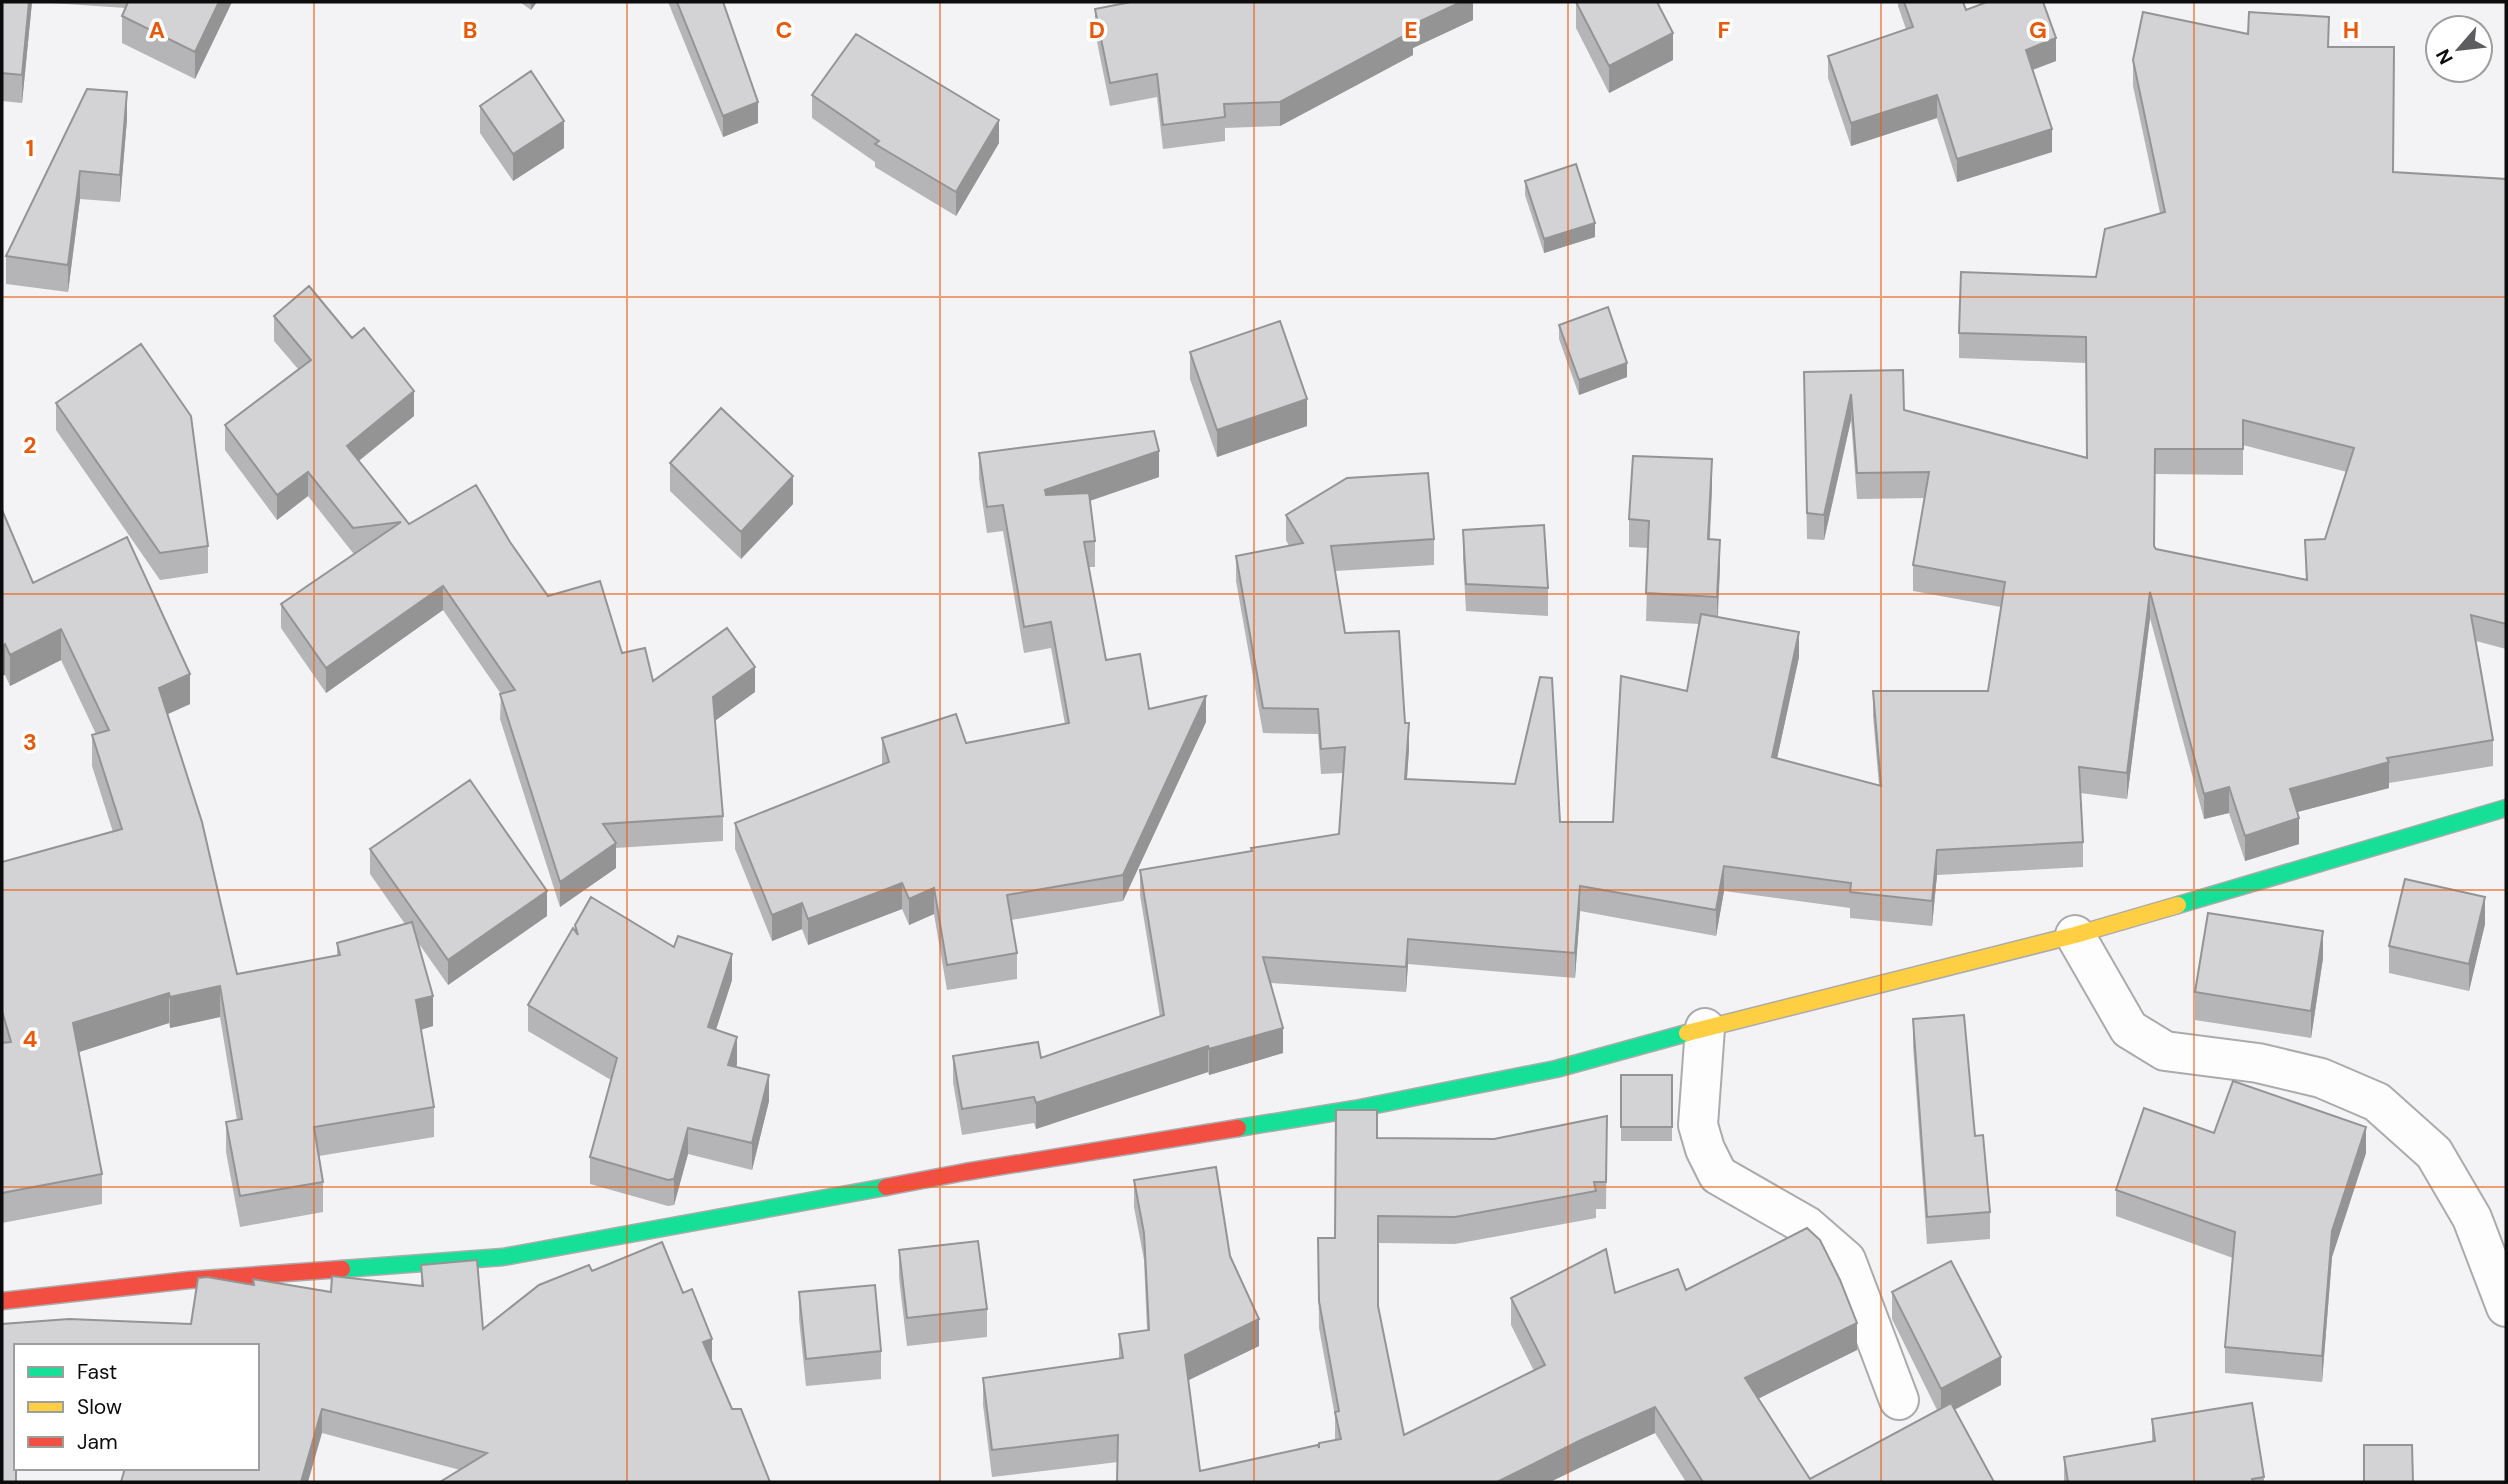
<svg xmlns="http://www.w3.org/2000/svg" width="2508" height="1484" font-family="'DM Sans',sans-serif">
	<rect width="100%" height="100%" fill="#f3f2f4"/>
	<g fill="none" stroke-linecap="round" stroke-linejoin="round">
		<g stroke="#acabac" stroke-width="42">
			<path id="street" d="M2075,935L2129,1029L2165,1051L2258,1063L2321,1078L2377,1102L2434,1153L2472,1218L2506,1307
				M1705,1028L1698,1125L1705,1149L1718,1175L1807,1226L1846,1260L1899,1400"/>
		</g>
		<g stroke="#acabac" stroke-width="19">
			<path id="fast" d="M2178,905L2506,808
				M1238,1128L1355,1109L1556,1069L1687,1033
				M342,1269L503,1257L886,1187"/>
		</g>
		<g stroke="#acabac" stroke-width="19">
			<path id="slow" d="M1687,1033L2075,935L2178,905"/>
		</g>
		<g stroke="#acabac" stroke-width="19">
			<path id="jam" d="M886,1187L965,1172L1238,1128
				M2,1301L189,1280L342,1269"/>
		</g>
		<use href="#street" stroke="#fdfdfd" stroke-width="38"/>
		<use href="#fast" stroke="#16e098" stroke-width="16"/>
		<use href="#slow" stroke="#ffcf43" stroke-width="16"/>
		<use href="#jam" stroke="#f24e42" stroke-width="16"/>
	</g>
	<path fill="#b5b5b7" fill-rule="evenodd" d="M2,2H32L22,103L2,101Z
		M36,2H232L195,79L122,43V16L126,8Z
		M520,2H537L531,10Z
		M668,2H723L758,123L723,137Z
		M1473,2V20L1413,48V55L1280,126L1225,128V141L1163,149L1157,97L1110,106L1095,32V9Z
		M1576,2L1673,60L1609,93L1576,28Z
		M1898,2H1963L1966,10L2056,61L2033,70L2052,152L1957,182L1937,118L1851,146L1828,78V56L1906,29L1898,6Z
		M2248,34L2329,47L2394,172L2506,179V649L2476,641L2493,740V766L2389,783V788L2297,812L2299,844L2245,861L2229,813L2204,819L2150,618L2127,799L2080,793L2083,842V867L1937,875L1932,926L1850,918V908L1724,891L1716,936L1580,911L1575,978L1408,964L1406,992L1271,983L1283,1053L1209,1075L1208,1072L1036,1129L1034,1123L962,1135L953,1082V1056L1041,1058L1160,1017L1140,895V870L1251,851V848L1339,834L1343,773L1321,774L1318,734L1263,733L1236,581V556L1289,546L1286,540V515L1434,539V565L1335,571L1345,633L1405,723L1409,749L1407,779L1560,822H1613L1687,691L1699,624L1646,621L1648,548L1629,547V519L1712,487L1710,539L1720,567L1718,617L1799,657L1777,758L1879,785L1873,716V691H1988L2001,607L1913,591V565L1925,498L1857,499L1851,420L1824,540L1807,539L1804,372L1904,410L2087,457L2086,363L1959,358V333L2096,277L2160,213L2133,86V60ZM2243,445L2347,472L2325,539L2305,540L2306,579L2156,549L2154,547L2155,474L2243,475Z
		M812,95L999,143L956,216L875,167V162L812,118Z
		M480,106L564,148L513,181L480,133Z
		M127,119L120,202L80,199L68,292L6,284V256Z
		M1525,181L1595,237L1544,253L1525,195Z
		M274,316L414,416L359,461L409,524L510,542L548,596L622,653L653,681L755,692L715,721L723,816V841L616,848V868L560,907L500,719L501,694L443,610L326,693L281,628V604L355,553H353L308,496L277,520L225,450V425L298,369L274,341Z
		M1559,325L1627,377L1579,395L1559,339Z
		M1190,352L1307,426L1217,457L1190,379Z
		M56,403L208,546V573L160,580L56,430Z
		M979,453L1159,477L1090,501L1095,541V567H1089L1106,660L1149,709L1206,722L1123,901L1011,920L1017,953V979L947,990L934,914L909,925L902,909L808,945L802,929L772,941L735,849V823L882,765V738L966,743L1065,724L1051,648L1024,653L1003,531L987,533L979,479Z
		M670,463L793,504L741,559L670,491Z
		M2,510L33,583L190,704L168,714L237,974L337,956V943L405,924L370,874V849L547,916L448,985L417,941L433,1026L421,1030L434,1107V1137L319,1156L323,1182V1212L240,1227L226,1152V1122L237,1120L220,1017L170,1028L169,1023L79,1052L102,1174V1204L2,1223V862L113,832L92,766V735L96,734L61,660L10,686L5,675Z
		M1463,530L1548,588V616L1466,611L1463,558Z
		M2485,924L2469,991L2389,973V946Z
		M575,925L674,947L732,980L716,1030L737,1064L736,1067L769,1101L752,1170L688,1154L674,1205L668,1206L590,1184V1157L611,1080L528,1031V1005L575,930Z
		M2323,958L2311,1038L2195,1020V992Z
		M1913,1019L1975,1136L1990,1212V1239L1927,1244L1913,1046Z
		M1621,1075H1672V1141H1621Z
		M1607,1116L1606,1209H1596V1218L1455,1244L1378,1243V1306L1404,1435L1534,1371L1511,1325V1298L1686,1290L1857,1350L1758,1399L1810,1479L1937,1410L1892,1319V1292L2001,1385L1955,1409L1994,1482H1686L1655,1433L1581,1467L1550,1482H1117L1118,1462L992,1477L983,1405V1378L1119,1359V1334L1147,1330L1144,1260L1134,1207V1180L1230,1256L1259,1346L1188,1380L1200,1471L1319,1448L1335,1440V1416L1319,1328L1318,1238H1335L1377,1138L1494,1139Z
		M2214,1133L2366,1153L2332,1257L2322,1382L2225,1373V1347L2233,1258L2116,1216V1190Z
		M899,1250L987,1309V1337L907,1346L899,1278Z
		M421,1265L483,1329L592,1271L683,1293L712,1339L460,1470L322,1433L257,1346L2,1324H191L253,1285V1279L331,1292L421,1286Z
		M799,1292L881,1351V1379L806,1386L799,1319Z
		M2152,1419L2264,1477V1482H2064V1457L2152,1442Z"/>
	<path fill="#949495" d="M29,2H32L22,103V75Z
		M219,2H232L195,79V52Z
		M531,2H537L531,10Z
		M1461,2H1473V20L1413,48V55L1280,126V102L1410,26Z
		M1673,33V60L1609,93V66Z
		M2056,38V61L2026,72V50Z
		M127,92V119L120,202V175Z
		M1937,95V118L1851,146V123Z
		M758,102V123L723,137V116Z
		M999,120V143L956,216V192Z
		M564,121V148L513,181V154Z
		M2052,129V152L1957,182V159Z
		M80,171V199L68,292V265Z
		M1595,223V237L1544,253V239Z
		M1627,363V377L1579,395V380Z
		M414,391V416L347,470V446Z
		M1851,394V420L1824,540V515Z
		M1307,399V426L1217,457V430Z
		M1159,451V477L1045,516V490Z
		M1712,459V487L1708,566V539Z
		M308,472V496L277,520V495Z
		M793,476V504L741,559V532Z
		M1720,540V567L1717,624V597Z
		M443,586V610L326,693V668Z
		M2150,592V618L2127,799V773Z
		M61,629V660L10,686V655Z
		M1799,632V657L1772,782V757Z
		M5,644V675L2,676V646Z
		M755,667V692L713,722V697Z
		M190,674V704L159,718V688Z
		M1206,696V722L1123,901V875Z
		M1409,723V749L1405,805V779Z
		M2389,762V788L2290,814V789Z
		M2229,787V813L2204,819V794Z
		M2299,818V844L2245,861V836Z
		M616,843V868L560,907V882Z
		M1937,850V875L1932,926V901Z
		M1724,866V891L1716,936V910Z
		M902,883V909L808,945V919Z
		M1580,886V911L1575,978V953Z
		M934,888V914L909,925V899Z
		M547,891V916L448,985V960Z
		M2485,897V924L2469,991V964Z
		M802,903V929L772,941V915Z
		M2323,931V958L2311,1038V1011Z
		M1408,939V964L1406,992V967Z
		M732,954V980L708,1054V1027Z
		M220,986V1017L170,1028V997Z
		M169,993V1023L73,1054V1023Z
		M433,996V1026L416,1031V1000Z
		M1283,1028V1053L1209,1075V1049Z
		M737,1037V1064L728,1091V1065Z
		M1208,1046V1072L1036,1129V1103Z
		M769,1075V1101L752,1170V1143Z
		M2366,1127V1153L2332,1257L2322,1382V1356L2332,1231Z
		M688,1128V1154L674,1205V1179Z
		M1259,1319V1346L1185,1382V1355Z
		M1857,1323V1350L1745,1405V1378Z
		M712,1339V1362L703,1342Z
		M2001,1357V1385L1941,1417V1389Z
		M1655,1407V1433L1581,1467L1550,1482H1497L1581,1440Z
		M322,1409V1433L308,1482H301Z"/>
	<path fill="#d3d3d5" stroke="#949495" stroke-width="2" fill-rule="evenodd" d="M2,2H29L22,75L2,73Z
		M128,2H219L195,52L122,16Z
		M677,2H723L758,102L723,116Z
		M1131,2H1461L1410,26L1413,31L1280,102L1224,104L1225,117L1163,125L1157,74L1110,83L1095,9Z
		M1576,2H1657L1673,33L1609,66Z
		M1904,2H1963L1966,10L1987,2H2043L2056,38L2026,50L2052,129L1957,159L1937,95L1851,123L1828,56L1913,27Z
		M2143,12L2248,34L2249,12L2329,17L2328,47H2394L2393,172L2506,179V624L2471,615L2493,740L2387,758L2389,762L2290,789L2299,818L2245,836L2229,787L2204,794L2150,592L2127,773L2079,767L2083,842L1937,850L1932,901L1850,892L1851,883L1724,866L1716,910L1580,886L1575,953L1408,939L1406,967L1263,957L1283,1028L1209,1049L1208,1046L1036,1103L1034,1097L962,1109L953,1056L1038,1042L1041,1058L1164,1015L1140,870L1252,851L1251,848L1339,834L1345,747L1321,749L1318,709L1263,708L1236,556L1303,543L1286,515L1347,478L1428,473L1434,539L1331,546L1345,633L1399,631L1405,723H1409L1405,779L1515,784L1540,677L1552,678L1560,822H1613L1621,676L1687,691L1701,614L1799,632L1772,757L1881,786L1873,691H1988L2005,582L1913,565L1929,472L1857,473L1851,394L1824,515L1807,513L1804,372L1903,370L1904,410L2087,458L2086,337L1959,333L1961,272L2096,277L2105,229L2165,212L2133,60ZM2243,420L2354,448L2325,539L2305,540L2307,580L2156,549L2154,546L2155,449H2243Z
		M856,34L999,120L956,192L875,144L879,141L812,95Z
		M531,71L564,121L513,154L480,106Z
		M87,89L127,92L120,175L80,171L68,265L6,256Z
		M1576,164L1595,223L1544,239L1525,181Z
		M309,286L352,338L364,328L414,391L347,446L409,524L476,485L510,542L548,596L600,581L622,653L645,648L653,681L727,628L755,667L713,697L723,816L603,824L616,843L560,882L500,694L515,690L443,586L326,668L281,604L401,522L353,528L308,472L277,495L225,425L311,360L274,316Z
		M1608,307L1627,363L1579,380L1559,325Z
		M1280,321L1307,399L1217,430L1190,352Z
		M141,344L191,416L208,546L160,553L56,403Z
		M721,408L793,476L741,532L670,463Z
		M1154,431L1159,451L1045,490L1046,495L1089,493L1095,541L1084,542L1106,660L1140,654L1149,709L1206,696L1123,875L1007,895L1017,953L947,965L934,888L909,899L902,883L808,919L802,903L772,915L735,823L889,762L882,738L956,714L966,743L1069,723L1051,622L1024,627L1003,505L987,507L979,453Z
		M1633,456L1712,459L1708,539L1720,540L1717,597L1646,593L1649,521L1629,519Z
		M2,510L33,583L127,537L190,674L159,688L202,822L237,974L340,955L337,943L412,922L433,996L416,1000L434,1107L314,1127L323,1182L240,1196L226,1122L242,1119L220,986L170,997L169,993L73,1023L102,1174L2,1193V1043L11,1042L2,1011V862L122,829L92,735L109,730L61,629L10,655L5,644L2,646Z
		M1544,525L1548,588L1466,584L1463,530Z
		M470,780L547,891L448,960L370,849Z
		M2405,879L2485,897L2469,964L2389,946Z
		M591,897L674,947L678,936L732,954L708,1027L737,1037L728,1065L769,1075L752,1143L688,1128L674,1179L668,1180L590,1157L617,1058L528,1005L573,928L578,935L575,925Z
		M2208,913L2323,931L2311,1011L2195,992Z
		M1964,1015L1975,1136L1983,1135L1990,1212L1927,1217L1913,1019Z
		M1621,1075H1672V1127H1621Z
		M2233,1081L2366,1127L2332,1231L2322,1356L2225,1347L2235,1232L2116,1190L2144,1108L2214,1133Z
		M1336,1110H1377V1138L1494,1139L1607,1116L1606,1182H1594L1596,1191L1455,1217L1378,1216V1306L1404,1435L1545,1365L1511,1298L1606,1249L1615,1293L1678,1269L1686,1290L1807,1228L1820,1240L1840,1280L1857,1323L1745,1378L1810,1479L1951,1403L1994,1482H1703L1655,1407L1581,1440L1497,1482H1117L1118,1435L992,1450L983,1378L1123,1358L1119,1334L1149,1330L1144,1233L1134,1180L1216,1167L1230,1256L1259,1319L1185,1355L1200,1471L1318,1445L1319,1448V1443L1341,1439L1335,1412L1339,1411L1319,1301L1318,1238H1335Z
		M978,1241L987,1309L907,1318L899,1250Z
		M662,1242L683,1293L692,1289L712,1339L703,1342L732,1409H741L770,1482H440L487,1453L322,1409L301,1482H121L125,1468H257V1346H16V1482H2V1324L69,1319L191,1324L198,1278L207,1277L254,1285L253,1279L331,1292L332,1276L423,1286L421,1265L477,1260L483,1329L539,1285L589,1265L592,1271Z
		M1951,1261L2001,1357L1941,1389L1892,1292Z
		M875,1285L881,1351L806,1359L799,1292Z
		M2252,1403L2264,1477L2252,1479L2253,1482H2068L2064,1457L2155,1441L2152,1419Z
		M2364,1445H2412L2413,1482H2364Z"/>
	<path fill="none" stroke="#e8590c" stroke-width="2" stroke-opacity="0.55" d="M314,2V1482M627,2V1482M940,2V1482M1254,2V1482M1568,2V1482M1881,2V1482M2194,2V1482M2,297H2506M2,594H2506M2,890H2506M2,1187H2506"/>
	<g font-size="23" text-anchor="middle" font-weight="bold" fill="#e8590c" stroke="#fff" stroke-width="7" stroke-linejoin="round" paint-order="stroke">
		<text x="157" y="38">A</text>
		<text x="470" y="38">B</text>
		<text x="784" y="38">C</text>
		<text x="1097" y="38">D</text>
		<text x="1411" y="38">E</text>
		<text x="1724" y="38">F</text>
		<text x="2038" y="38">G</text>
		<text x="2351" y="38">H</text>
		<text x="30" y="156">1</text>
		<text x="30" y="453">2</text>
		<text x="30" y="750">3</text>
		<text x="30" y="1047">4</text>
	</g>
	<rect width="2508" height="1484" fill="none" stroke="#0c0c0d" stroke-width="7"/>
	<rect x="14" y="1344" width="245" height="126" fill="#ffffff" stroke="#9e9e9e" stroke-width="2"/>
	<rect x="28" y="1367" width="35" height="10" fill="#16e098" stroke="#9e9e9e" stroke-width="2"/>
	<text x="77" y="1379" font-size="21" fill="#0c0c0d">Fast</text>
	<rect x="28" y="1402" width="35" height="10" fill="#ffcf43" stroke="#9e9e9e" stroke-width="2"/>
	<text x="77" y="1414" font-size="21" fill="#0c0c0d">Slow</text>
	<rect x="28" y="1437" width="35" height="10" fill="#f24e42" stroke="#9e9e9e" stroke-width="2"/>
	<text x="77" y="1449" font-size="21" fill="#0c0c0d">Jam</text>
	<g transform="translate(2459 49) rotate(242)"><circle r="33" fill="#ffffff" stroke="#9e9e9e" stroke-width="2"/>
	<path d="M0-5L12 26L0 18L-12 26Z" fill="#5d5c5e"/>
	<text y="-10" font-size="19" font-weight="bold" text-anchor="middle" fill="#0c0c0d">N</text>
	</g>
</svg>
